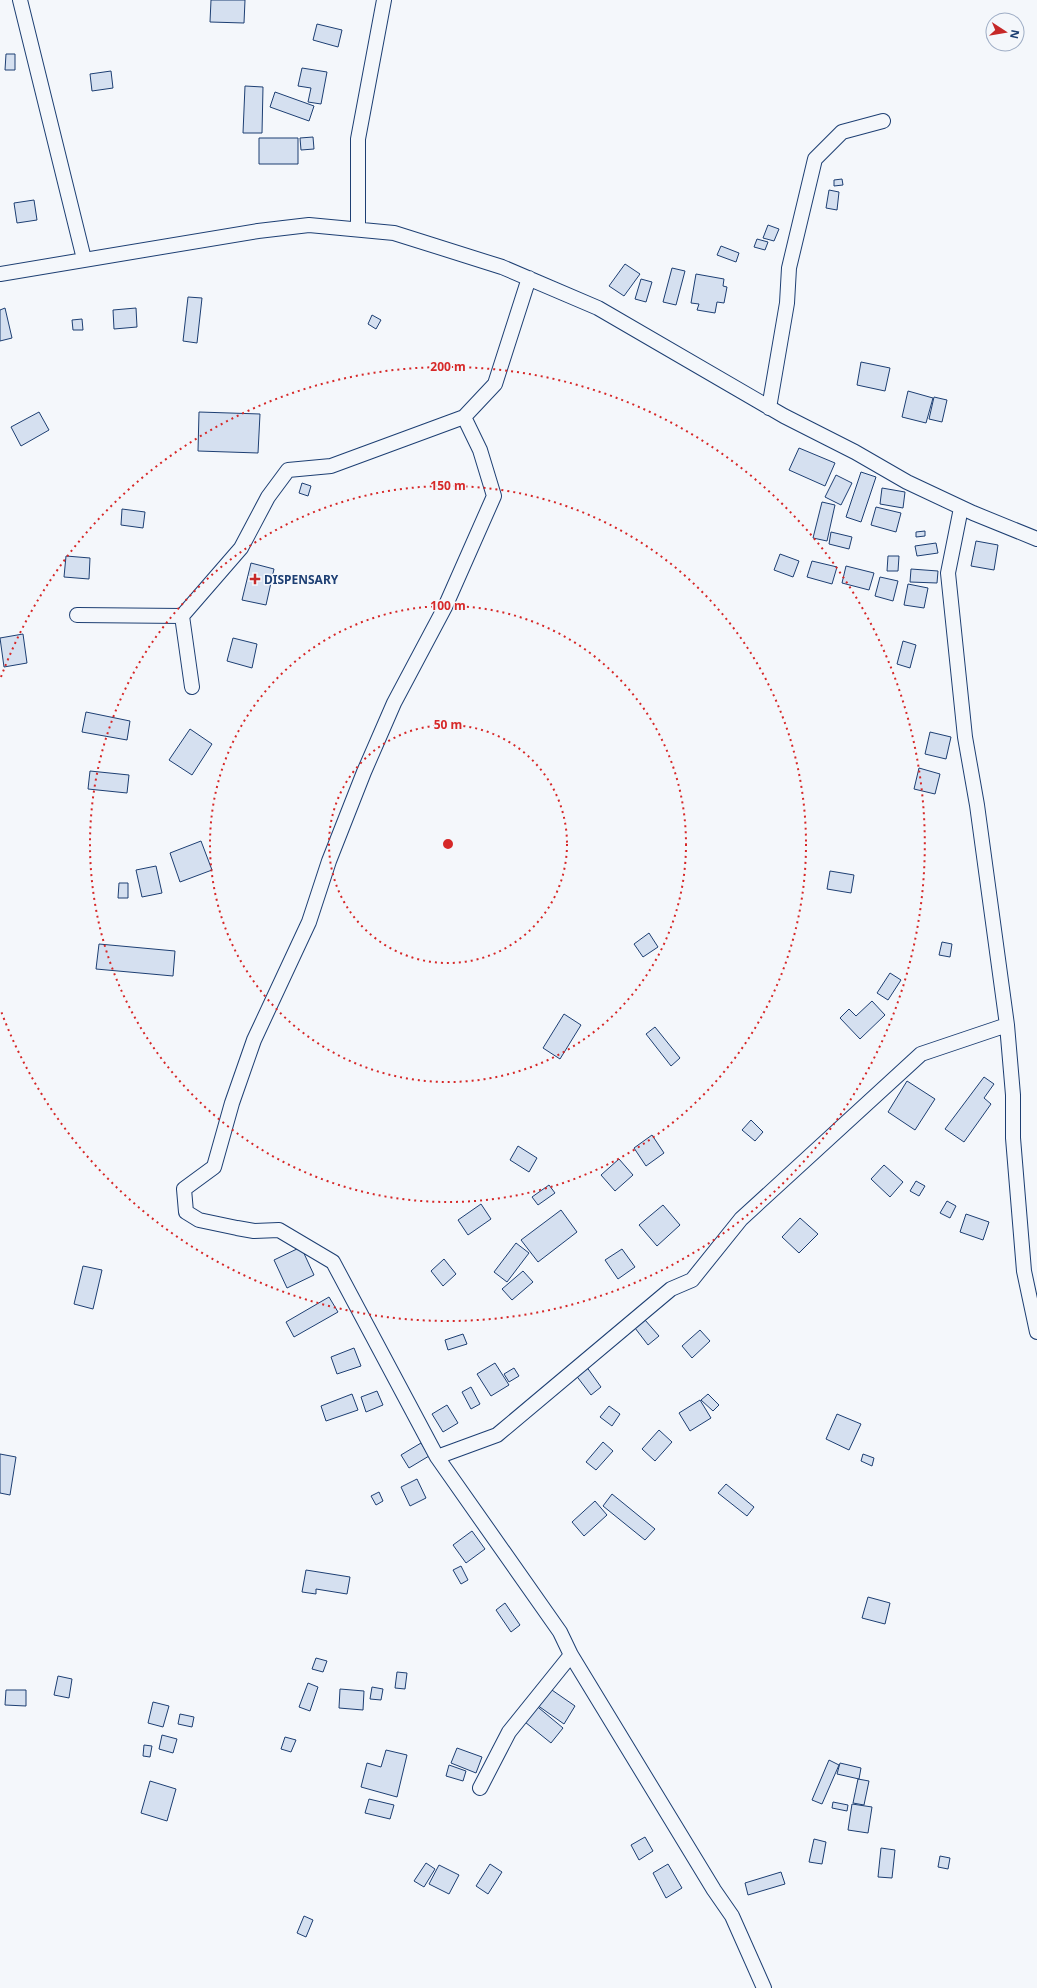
<svg xmlns="http://www.w3.org/2000/svg" width="1037" height="1988" font-family="'Noto Sans',sans-serif">
	<rect width="100%" height="100%" fill="#f4f7fb"/>
	<path fill="#d5e0f0" stroke="#1d3f73" d="M211,0H245L244,23L210,22Z
		M317,24L342,30L338,47L313,40Z
		M6,54H15V70H5Z
		M302,68L327,72L321,104L308,102L311,88L298,86Z
		M111,71L113,88L92,91L90,74Z
		M245,86L263,87L262,133H243Z
		M275,92L314,106L309,121L270,107Z
		M313,137L314,149L301,150L300,138Z
		M259,138H298V164H259Z
		M842,179L843,185L834,186V180Z
		M829,190L839,192L837,210L826,208Z
		M34,200L37,220L17,223L14,203Z
		M768,225L779,229L774,241L763,238Z
		M757,239L768,242L765,250L754,247Z
		M721,246L739,253L736,262L717,255Z
		M625,264L640,274L624,296L609,286Z
		M672,268L685,271L676,305L663,302Z
		M696,274L724,279L723,286L727,287L724,303L717,302L715,313L697,310L699,304L691,303Z
		M641,279L652,282L646,302L635,299Z
		M188,297L202,298L197,343L183,341Z
		M5,308L12,338L0,341V310Z
		M136,308L137,327L114,329L113,310Z
		M372,315L381,320L376,329L368,324Z
		M82,319L83,330H73L72,320Z
		M861,362L890,368L885,391L857,385Z
		M908,391L933,398L926,423L902,417Z
		M934,397L947,400L942,422L929,419Z
		M39,412L49,430L21,446L11,427Z
		M199,412L260,414L258,453L198,451Z
		M799,448L835,463L825,486L789,470Z
		M861,472L876,477L861,522L846,517Z
		M836,475L852,483L841,505L825,497Z
		M302,483L311,486L308,496L299,493Z
		M882,488L905,492L903,508L880,504Z
		M822,502L835,505L827,541L813,538Z
		M876,507L901,513L896,532L871,525Z
		M122,509L145,512L143,528L121,525Z
		M925,531V536L916,537V532Z
		M831,532L852,537L849,549L829,544Z
		M976,541L998,545L994,570L971,566Z
		M936,543L938,553L917,556L915,546Z
		M780,554L799,561L793,577L774,570Z
		M66,556L90,558L89,579L64,577Z
		M888,556H899L898,571H887Z
		M812,561L837,567L832,584L807,577Z
		M251,563L274,569L266,605L242,600Z
		M846,566L874,573L869,590L842,583Z
		M911,569L938,571L937,583L910,582Z
		M880,577L898,581L893,601L875,596Z
		M908,584L928,588L924,608L904,605Z
		M23,634L27,663L4,667L0,638Z
		M233,638L257,644L252,668L227,661Z
		M903,641L916,645L910,668L897,664Z
		M86,712L130,721L127,740L82,732Z
		M190,729L212,744L192,775L169,760Z
		M930,732L951,737L946,759L925,754Z
		M919,768L940,774L935,794L914,789Z
		M90,771L129,775L127,793L88,789Z
		M201,841L212,870L180,882L170,853Z
		M156,866L162,893L142,897L136,870Z
		M830,871L854,875L851,893L827,889Z
		M119,883H128V898H118Z
		M649,933L658,947L643,957L634,944Z
		M942,942L952,944L950,957L939,955Z
		M99,944L175,951L173,976L96,969Z
		M890,973L901,980L888,1000L877,993Z
		M872,1001L885,1015L860,1039L840,1018L849,1009L856,1016Z
		M564,1014L581,1025L560,1059L543,1048Z
		M655,1027L680,1058L671,1066L646,1034Z
		M984,1077L994,1084L984,1098L991,1104L964,1142L945,1129Z
		M907,1081L935,1099L915,1130L888,1112Z
		M751,1120L763,1132L755,1141L742,1130Z
		M652,1135L664,1153L646,1166L634,1148Z
		M518,1146L537,1158L529,1172L510,1160Z
		M619,1159L633,1175L615,1191L601,1175Z
		M884,1165L903,1182L890,1197L871,1179Z
		M916,1181L925,1186L919,1196L910,1191Z
		M549,1185L555,1193L538,1205L532,1197Z
		M947,1201L956,1206L950,1218L940,1213Z
		M481,1204L491,1219L468,1235L458,1220Z
		M663,1205L680,1225L657,1246L639,1225Z
		M561,1210L577,1232L538,1262L521,1240Z
		M966,1214L989,1222L983,1240L960,1232Z
		M800,1218L818,1234L799,1253L782,1237Z
		M516,1243L529,1253L507,1282L494,1272Z
		M301,1247L314,1275L287,1288L274,1260Z
		M622,1249L635,1267L618,1279L605,1260Z
		M444,1259L456,1274L443,1286L431,1271Z
		M83,1266L102,1270L93,1309L74,1304Z
		M523,1271L533,1282L512,1300L502,1289Z
		M329,1297L338,1312L294,1337L286,1322Z
		M645,1320L659,1336L648,1345L635,1328Z
		M700,1330L710,1341L692,1358L682,1346Z
		M463,1334L467,1344L448,1350L445,1340Z
		M354,1348L361,1366L337,1374L331,1357Z
		M495,1363L509,1385L491,1396L477,1374Z
		M586,1366L601,1387L591,1395L575,1374Z
		M514,1368L519,1376L509,1382L504,1374Z
		M471,1387L480,1404L471,1409L462,1392Z
		M377,1391L383,1405L366,1412L361,1397Z
		M352,1394L358,1410L326,1421L321,1406Z
		M708,1394L719,1405L713,1411L701,1400Z
		M700,1400L711,1418L690,1431L679,1413Z
		M447,1405L458,1423L443,1432L432,1414Z
		M609,1406L620,1414L612,1426L600,1417Z
		M837,1414L861,1424L849,1450L826,1439Z
		M659,1430L672,1442L655,1461L642,1449Z
		M603,1442L613,1451L596,1470L586,1462Z
		M421,1443L429,1456L409,1468L401,1455Z
		M0,1454L16,1457L10,1495L0,1493Z
		M863,1454L874,1458L872,1466L861,1461Z
		M417,1479L426,1498L410,1506L401,1487Z
		M726,1484L754,1507L747,1516L718,1493Z
		M379,1492L383,1501L376,1505L371,1496Z
		M612,1494L655,1529L645,1540L603,1506Z
		M595,1501L607,1515L584,1536L572,1522Z
		M472,1531L485,1549L466,1563L453,1545Z
		M461,1566L468,1580L461,1584L453,1570Z
		M306,1570L350,1577L347,1594L316,1589V1594L302,1592Z
		M868,1597L890,1603L885,1624L862,1618Z
		M505,1603L520,1625L511,1632L496,1610Z
		M316,1658L327,1661L323,1672L312,1669Z
		M397,1672L407,1673L405,1689L395,1688Z
		M58,1676L72,1679L69,1698L54,1695Z
		M308,1683L318,1687L310,1711L299,1707Z
		M372,1687L383,1689L381,1700L370,1699Z
		M549,1688L575,1706L564,1724L537,1705Z
		M340,1689L364,1691L363,1710L339,1708Z
		M6,1690H26V1706L5,1705Z
		M153,1702L169,1706L163,1727L148,1723Z
		M533,1703L563,1728L551,1743L520,1718Z
		M180,1714L194,1717L192,1727L178,1724Z
		M162,1735L177,1739L173,1753L159,1749Z
		M285,1737L296,1740L291,1752L281,1749Z
		M144,1745L152,1746L150,1757L143,1756Z
		M457,1748L482,1757L476,1773L451,1763Z
		M386,1750L407,1755L397,1797L361,1787L367,1763L381,1767Z
		M829,1760L839,1765L822,1804L812,1800Z
		M840,1763L861,1768L859,1779L837,1774Z
		M449,1765L466,1771L463,1781L446,1776Z
		M858,1779L869,1781L864,1805L853,1803Z
		M150,1781L176,1789L167,1821L141,1813Z
		M369,1799L394,1805L390,1819L365,1813Z
		M833,1802L848,1805L847,1811L832,1808Z
		M852,1804L872,1807L868,1833L848,1830Z
		M645,1837L653,1851L639,1860L631,1845Z
		M814,1839L826,1842L822,1864L809,1862Z
		M881,1848L895,1850L892,1878L878,1877Z
		M940,1856L950,1858L948,1869L938,1867Z
		M426,1863L435,1869L424,1887L414,1881Z
		M490,1864L502,1872L488,1894L476,1886Z
		M668,1864L682,1888L666,1898L653,1873Z
		M439,1865L459,1875L449,1894L429,1884Z
		M781,1872L785,1884L748,1895L745,1883Z
		M304,1916L313,1920L306,1937L297,1933Z"/>
	<g fill="none" stroke-linecap="round" stroke-linejoin="round">
		<g stroke="#1d3f73" stroke-width="16">
			<path id="minor" d="M20,0L84,259
				M358,229V139L384,0
				M0,274L258,231L309,225L394,233L502,267L598,308L784,416L855,452L907,482L973,513L1037,539
				M529,278L495,384L464,417L480,450L494,496L445,607L394,703L364,772L329,861L309,922L254,1040L232,1103L214,1167L184,1189L186,1212L199,1220L237,1228L254,1231L279,1230L333,1262L437,1457L560,1632L571,1655L714,1890L732,1916L764,1988
				M769,408L787,303L789,268L815,159L842,132L883,121
				M961,508L948,573L965,737L977,805L1007,1025L1013,1095V1138L1024,1271L1037,1332
				M77,615L182,616
				M192,687L182,616L241,548L268,497L288,470L331,466L464,417
				M437,1457L497,1435L671,1289L692,1280L741,1219L921,1054L1007,1025
				M480,1788L509,1732L571,1655"/>
		</g>
		<use href="#minor" stroke="#f4f7fb" stroke-width="14"/>
	</g>
	<g fill="none" stroke="#d62828" stroke-width="2" stroke-dasharray="2 4">
		<circle cx="448" cy="844" r="119"/>
		<circle cx="448" cy="844" r="238"/>
		<circle cx="448" cy="844" r="358"/>
		<path d="M1 677A477 477 0 1 1 1 1011"/>
	</g>
	<path fill="#c62828" stroke="#f4f7fb" stroke-width="1.5" d="M253 573h4v4h4v4h-4v4h-4v-4h-4v-4h4z"/>
	<g text-anchor="middle" dominant-baseline="central" stroke-width="3" stroke-linejoin="round" paint-order="stroke">
		<g font-size="12" font-weight="bold" fill="#1d3f73" stroke="#f4f7fb" text-anchor="start">
			<text x="264" y="579">DISPENSARY</text>
		</g>
	</g>
	<circle cx="448" cy="844" r="6" fill="#d62828" stroke="#f4f7fb" stroke-width="2"/>
	<g font-size="12" text-anchor="middle" font-weight="bold" fill="#d62828" stroke="#f4f7fb" stroke-width="3" stroke-linejoin="round" paint-order="stroke">
		<text x="448" y="371">200 m</text>
		<text x="448" y="490">150 m</text>
		<text x="448" y="610">100 m</text>
		<text x="448" y="729">50 m</text>
	</g>
	<g transform="translate(1005 32) rotate(102)"><circle r="19" fill="#f4f7fb" stroke="#9eadc5"/>
	<path d="M0-3L7 15L0 10L-7 15Z" fill="#c62828"/>
	<text y="-6" font-size="11" font-weight="bold" text-anchor="middle" fill="#1d3f73">N</text>
	</g>
</svg>
